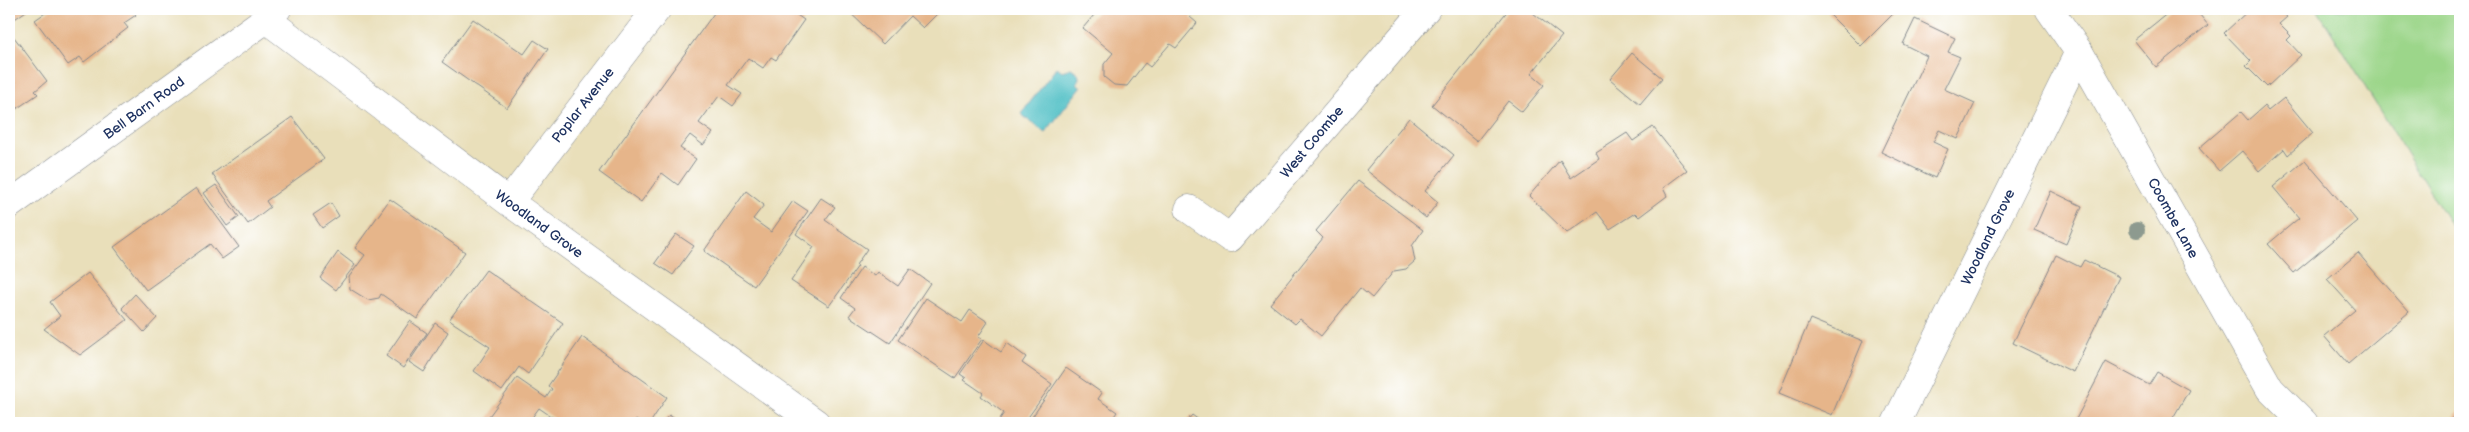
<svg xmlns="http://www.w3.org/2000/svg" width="2469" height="432" font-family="'Balsamiq Sans',sans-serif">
	<rect width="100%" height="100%" fill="#fff"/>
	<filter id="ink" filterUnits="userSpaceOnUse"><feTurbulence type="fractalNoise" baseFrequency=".02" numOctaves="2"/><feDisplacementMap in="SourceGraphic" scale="10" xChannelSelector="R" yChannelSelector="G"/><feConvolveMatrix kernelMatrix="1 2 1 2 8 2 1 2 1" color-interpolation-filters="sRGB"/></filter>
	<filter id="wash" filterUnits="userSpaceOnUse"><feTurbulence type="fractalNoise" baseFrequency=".0096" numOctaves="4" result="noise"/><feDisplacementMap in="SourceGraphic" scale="20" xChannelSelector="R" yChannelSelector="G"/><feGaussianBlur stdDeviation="1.12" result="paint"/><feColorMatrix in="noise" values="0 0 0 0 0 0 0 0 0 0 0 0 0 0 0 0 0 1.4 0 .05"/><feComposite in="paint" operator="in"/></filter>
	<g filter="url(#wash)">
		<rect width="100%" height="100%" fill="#e9dfba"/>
		<path fill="#9cd68a" stroke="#5c8274" d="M2317,9H2460V234L2450,224Z"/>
		<path fill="#50bfc5" stroke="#367792" d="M1057,67L1062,71L1071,68L1078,73L1079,78L1077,83L1081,87L1045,133L1021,114Z"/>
		<g id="blocks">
			<path fill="#e6b58a" d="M9,9H29L9,23Z
				M51,9H131L136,15L124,23L128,28L84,62L80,57L68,65L35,20Z
				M717,9H797L794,13L804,20L776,60L771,57L763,68L748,58L728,85L742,94L733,106L719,96L699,123L713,133L703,145L690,135L680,148L696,159L678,185L662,173L641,202L599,172Z
				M846,9H942L923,28L910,16L883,44Z
				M1099,9H1197L1190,17L1197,23L1176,48L1170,44L1150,67L1145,63L1127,86L1114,85L1104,77V64L1113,53L1083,28Z
				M1509,9H1528L1562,36L1531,74L1544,85L1522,112L1508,101L1477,141L1432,105Z
				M1832,9H1898L1861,46L1828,13Z
				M2173,9H2195L2208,25L2156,67L2134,40Z
				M2250,9H2278L2287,17L2279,24L2291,36L2287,40L2301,55L2267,87L2246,66L2251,61L2224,33Z
				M473,19L524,54L534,40L548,49L507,108L442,62Z
				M1915,19L1955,38L1948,52L1960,57L1944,89L1975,103L1958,139L1939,130L1933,142L1948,149L1935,178L1881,152L1927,56L1903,44Z
				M14,37L47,81L35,91L38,94L9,114V41Z
				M1632,53L1662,78L1640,104L1610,79Z
				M2284,98L2313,133L2288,155L2284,149L2259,171L2242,151L2219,171L2199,148L2241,112L2248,120L2264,106L2268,111Z
				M292,117L324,159L266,201L270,207L248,224L212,174Z
				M1409,118L1454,155L1425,191L1438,202L1426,218L1366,170Z
				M1653,127L1687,170L1663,188L1667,196L1639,217L1635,213L1610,229L1597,212L1567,233L1529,196L1560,160L1571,178L1599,159L1596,153L1627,133L1633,141Z
				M2305,160L2357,221L2294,273L2268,244L2299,218L2273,187Z
				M1358,181L1423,230L1412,246L1415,261L1406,269L1394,271L1372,298L1360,288L1321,336L1300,319L1295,324L1270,304L1323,238L1316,231Z
				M216,185L239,217L227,226L204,193Z
				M196,188L239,247L222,259L210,244L146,290L114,247Z
				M746,191L764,205L753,219L771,232L793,201L808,211L754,286L704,251Z
				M2051,191L2082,206L2066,244L2034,230Z
				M821,198L835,207L825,220L867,249L856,265L858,266L829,306L791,281L814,247L796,234Z
				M390,199L465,252L417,319L381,294L379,298L368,300L350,289L349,277L365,255L355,248Z
				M331,203L339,216L322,228L313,215Z
				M676,234L694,246L673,275L655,263Z
				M338,252L355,265L336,290L320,278Z
				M2358,253L2409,312L2348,364L2324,336L2355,310L2327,279Z
				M2056,255L2080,267L2084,260L2119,277L2073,372L2013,343Z
				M862,267L875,276L878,272L898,286L910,269L930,283L890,343L849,316L855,308L841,298Z
				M486,270L563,323L528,374L519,367L502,391L474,371L490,347L449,320Z
				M88,273L127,320L80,355L44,329L60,316L50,302Z
				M135,294L157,318L144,332L122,308Z
				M926,298L962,322L970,310L988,322L978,337L982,339L955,378L898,340Z
				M1810,319L1863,341L1832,415L1779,393Z
				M410,321L427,333L403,368L386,356Z
				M435,323L448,332L424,372L409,362Z
				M582,337L667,397L650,423H640L636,420L634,423H561L539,408L528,423H484L517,378L546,398L552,389L548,386Z
				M984,340L1001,352L1007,343L1026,357L1022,363L1052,384L1024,423H1004L999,420L1004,413L981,396L983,393L964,380L966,378L960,374Z
				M2106,362L2149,385L2157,372L2189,390L2170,423H2074Z
				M1066,368L1102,393L1098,399L1117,412L1110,422L1112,423H1028Z
				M2460,410V423H2447Z
				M669,415L681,423H662Z
				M1192,415L1203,423H1185Z"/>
		</g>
	</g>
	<g filter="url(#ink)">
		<use href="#blocks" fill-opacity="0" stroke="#82878c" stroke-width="1"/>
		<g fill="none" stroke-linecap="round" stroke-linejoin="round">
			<g stroke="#82878c" stroke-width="29">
				<path id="minor" d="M266,19L509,202L816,423
					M509,202L657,9
					M9,205L266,19L277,9
					M1189,209L1230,238L1426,9
					M1896,423L2079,52"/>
			</g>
			<g stroke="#82878c" stroke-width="29">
				<path id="tertiary" d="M2049,9L2079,52L2270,389L2304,423"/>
			</g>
			<use href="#minor" stroke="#fff" stroke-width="28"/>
			<use href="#tertiary" stroke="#fff" stroke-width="28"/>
		</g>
		<circle fill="#8d9a8f" cx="2137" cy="230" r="8"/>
	</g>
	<g text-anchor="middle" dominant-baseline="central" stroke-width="4.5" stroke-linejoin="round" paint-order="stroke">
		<g font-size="14" fill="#1b2f5e" stroke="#fff">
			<text transform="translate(583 105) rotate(-52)">Poplar Avenue</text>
			<text transform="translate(144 108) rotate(-36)">Bell Barn Road</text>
			<text transform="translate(1312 142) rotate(-50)">West Coombe</text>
			<text transform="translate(2173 218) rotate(61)">Coombe Lane</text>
			<text transform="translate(539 224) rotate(36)">Woodland Grove</text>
			<text transform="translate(1988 237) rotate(-64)">Woodland Grove</text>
		</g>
	</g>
	<rect width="2469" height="432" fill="none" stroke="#fff" stroke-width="30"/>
</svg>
